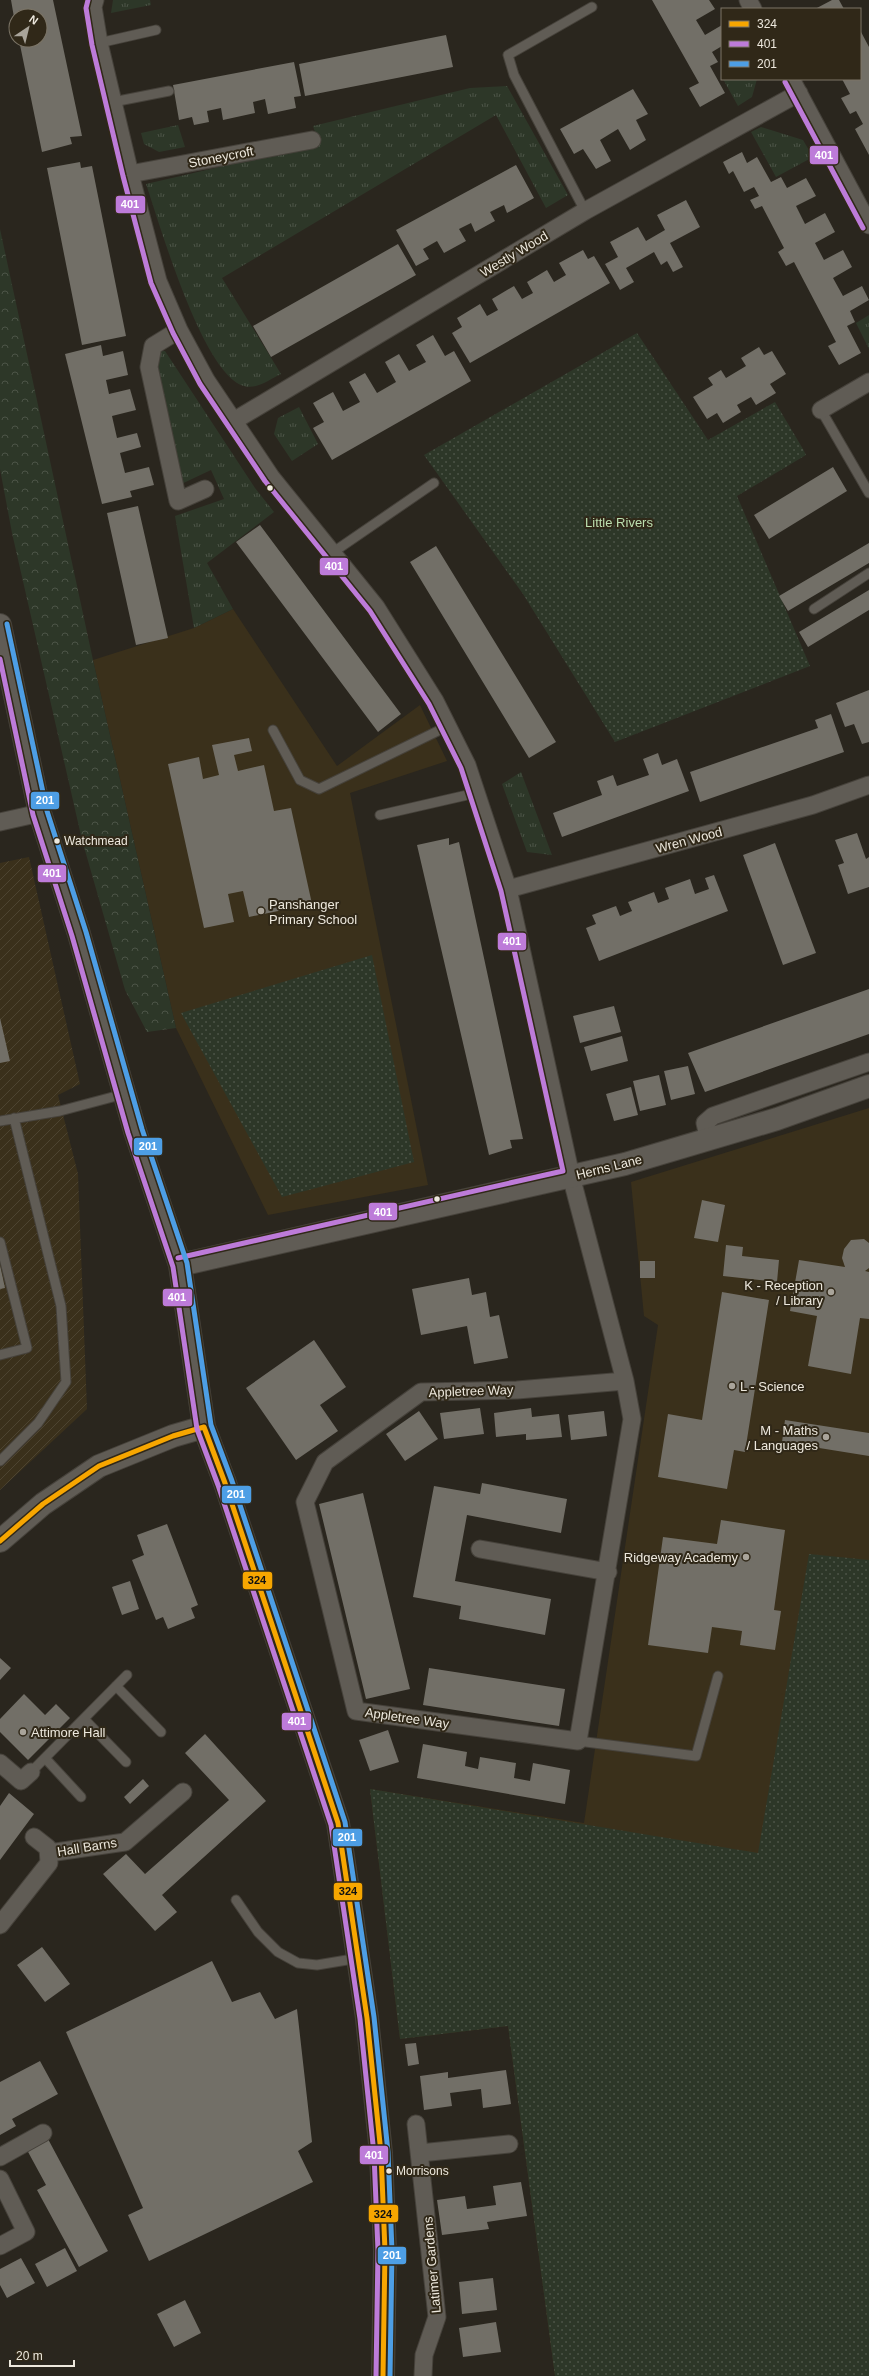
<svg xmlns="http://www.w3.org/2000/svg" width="869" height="2376" font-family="Helvetica,sans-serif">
	<defs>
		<pattern id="industrial-furrows" width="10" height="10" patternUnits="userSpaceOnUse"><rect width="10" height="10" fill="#3a301b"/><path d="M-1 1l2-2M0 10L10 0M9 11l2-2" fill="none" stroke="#4d4431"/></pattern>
		<pattern id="grass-tufts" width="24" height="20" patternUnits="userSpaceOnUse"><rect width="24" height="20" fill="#2d3728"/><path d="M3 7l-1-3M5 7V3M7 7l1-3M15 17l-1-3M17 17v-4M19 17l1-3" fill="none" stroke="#4c5447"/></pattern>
		<pattern id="forest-crowns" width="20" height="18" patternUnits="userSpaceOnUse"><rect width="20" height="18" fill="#2d3728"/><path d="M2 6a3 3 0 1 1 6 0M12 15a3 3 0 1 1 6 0" fill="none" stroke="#4c5447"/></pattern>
		<pattern id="park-dots" width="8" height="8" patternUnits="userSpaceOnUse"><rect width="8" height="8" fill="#2d3728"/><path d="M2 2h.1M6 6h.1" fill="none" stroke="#4c5447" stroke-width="1.8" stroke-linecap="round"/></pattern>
	</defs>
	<rect width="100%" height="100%" fill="#2a261e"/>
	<path fill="#3a301b" d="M233,609L337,766L420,705L447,761L350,793L428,1185L268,1215L176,1028L93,660L194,628Z
		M869,1108V2376H555L508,2026L400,2039L370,1789L584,1823L658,1325L644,1316L631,1182Z"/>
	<path fill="url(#industrial-furrows)" d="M29,857L80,1084L58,1095L78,1174L87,1409L0,1490V863Z"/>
	<path fill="url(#grass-tufts)" d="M113,0H150L151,5L111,13Z
		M723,79H757L752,97L738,106Z
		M507,86L568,195L546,208L496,115L222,278L281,374C270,379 257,390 244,386C203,375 160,225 146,184L319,144L313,126L470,88Z
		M178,125L185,147L159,152L144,144L141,133Z
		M761,127L803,140L813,157L776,177L751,132Z
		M869,315V349L856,323Z
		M160,351H165L255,488L274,512L207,563L233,609L194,628L175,516L224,499L211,470L175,487L156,372Z
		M299,407L318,444L292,461L274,434L278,418Z
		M521,772L552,855L527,852L502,784Z"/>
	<path fill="url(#forest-crowns)" d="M0,229L93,660L176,1028L147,1032L125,990L82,840L12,533L0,469Z"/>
	<path fill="url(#park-dots)" d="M637,333L708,440L775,402L803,449L806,455L737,496L810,666L615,742L523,594L424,455Z
		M372,955L414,1162L282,1197L181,1013Z
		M809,1554L869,1560V2376H555L508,2026L400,2039L370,1789L758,1853Z"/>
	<path fill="#726f67" d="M11,0H53L82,136L70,137L72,144L42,152L19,40H40V16H16L15,23Z
		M652,0H709L715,9L696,20L705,35L722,25V46L712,52L718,62L710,66L725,93L700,107L689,88L699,83Z
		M832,0H839L844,9H815Z
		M860,30L869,47V155L855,129L863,124L856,111L850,114L841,98L850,94L842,79H860Z
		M446,35L453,67L305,96L299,64Z
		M294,62L301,96L294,97L296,108L268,114L265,99L253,102L255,113L223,120L221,108L207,111L209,122L194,125L192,117L179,120L173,85Z
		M633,89L648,114L636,120L646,140L630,150L618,129L600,140L611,161L596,169L583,149L574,154L560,129Z
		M742,152L747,163L757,157L771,182L781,177L787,188L806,178L816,196L796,206L805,224L825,213L835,232L815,243L824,260L843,250L852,267L833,278L843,296L862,286L869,300L850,311L855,322L847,326L861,353L839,365L828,346L836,342L794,262L786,266L778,252L784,248L762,206L755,209L750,200L759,196L754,187L744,192L733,171L729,174L723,162Z
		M80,162L81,168L92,166L126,336L82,345L47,168Z
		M516,165L534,198L507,213L504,205L490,212L495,221L475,232L471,223L459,229L466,241L444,253L437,241L423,249L429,259L416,266L396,230Z
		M686,200L700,227L670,243L683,267L673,272L667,261L661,265L654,252L626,268L634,282L620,290L605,264L618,257L610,242L638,227L646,241L665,230L657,215Z
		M398,244L416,275L271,357L253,326Z
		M583,250L588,259L594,256L610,283L470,363L452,333L462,327L457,318L480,304L487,316L498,310L492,299L514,286L522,299L533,293L527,282L547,270L554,282L566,275L559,263Z
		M433,335L445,356L454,351L471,381L332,460L313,428L324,422L313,403L333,392L343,411L360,402L349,382L365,373L377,393L396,382L385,362L399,354L409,371L426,362L416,345Z
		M101,345L103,356L123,351L128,375L106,380L109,394L130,389L136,410L112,416L117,438L137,433L141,447L120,453L125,473L149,467L154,485L130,491L132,497L102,504L65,354Z
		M759,347L764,355L772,351L786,374L770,384L776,393L756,405L751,397L737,405L741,412L723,423L717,413L707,419L693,397L713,385L708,378L721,370L726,378L746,366L741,358Z
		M833,467L847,491L769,539L754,515Z
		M138,506L168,638L136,645L107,513Z
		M260,525L401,714L378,732L236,542Z
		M869,543V563L788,611L779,596Z
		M436,546L556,742L529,758L410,562Z
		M869,590V610L808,647L799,632Z
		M869,690V742L862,744L854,724L845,727L836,703Z
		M831,714L844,752L700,802L690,772L818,728L815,720Z
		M249,738L252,751L234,755L238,771L264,765L274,811L291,808L312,904L249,917L243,891L228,894L234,922L204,928L168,764L199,757L203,779L219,775L212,745Z
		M658,753L662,765L677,759L689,791L562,837L553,813L602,795L597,781L613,775L617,786L649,775L643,759Z
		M857,833L866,859L869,857V887L848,894L838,865L844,863L835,840Z
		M449,838V845L459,842L523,1139L510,1140L512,1148L489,1155L417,845Z
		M775,843L816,953L783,965L743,855Z
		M714,875L728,911L599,961L586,928L596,924L592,915L616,906L620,916L632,911L628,902L654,892L658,903L669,899L665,888L690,879L695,894L709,889L705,878Z
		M869,989V1034L705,1092L688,1053Z
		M614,1006L621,1032L580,1043L573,1016Z
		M0,1018L10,1061L0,1063Z
		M622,1036L628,1061L591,1071L584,1047Z
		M688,1066L695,1094L671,1100L664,1071Z
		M659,1075L666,1105L640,1111L633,1081Z
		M631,1087L638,1115L614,1121L606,1094Z
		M702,1200L725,1205L718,1242L694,1238Z
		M864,1239L869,1243V1268L865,1271L869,1272V1319L860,1318L851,1374L808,1366L817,1316L790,1311L799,1260L845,1267L842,1258L844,1249L851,1240Z
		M726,1245L743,1247L742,1256L779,1260L777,1282L723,1276Z
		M640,1261H655V1278H640Z
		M0,1265L5,1288L0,1289Z
		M469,1278L472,1295L486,1292L490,1317L499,1315L508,1358L474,1364L467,1326L421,1335L412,1289Z
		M722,1292L769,1300L745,1452L734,1450L727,1489L658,1477L668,1414L702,1420Z
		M314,1340L346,1387L320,1405L338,1431L296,1460L246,1388Z
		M480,1408L484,1434L444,1439L440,1413Z
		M531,1408L532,1417L559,1414L562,1437L526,1440V1434L496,1437L494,1413Z
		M419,1411L438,1439L405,1461L386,1434Z
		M604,1411L607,1436L571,1440L568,1415Z
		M785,1420L869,1433V1456L782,1442Z
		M482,1483L567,1499L561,1533L467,1515L455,1581L551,1599L545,1635L459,1619L461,1606L413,1597L434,1486L480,1494Z
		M363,1493L410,1689L366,1699L319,1504Z
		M721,1520L785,1530L774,1610L781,1611L775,1650L740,1645L742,1631L712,1627L708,1653L648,1645L663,1537L717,1544Z
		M167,1524L198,1605L191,1608L195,1618L168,1629L163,1617L156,1620L132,1560L144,1555L137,1535Z
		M130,1581L139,1609L122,1615L112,1587Z
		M0,1658L11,1668L0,1680Z
		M429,1668L565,1689L559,1726L423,1705Z
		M24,1694L45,1715L56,1704L70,1718L28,1760L0,1732V1719Z
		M388,1730L399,1762L370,1771L359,1740Z
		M205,1734L266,1801L162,1895L177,1912L155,1931L103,1874L126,1854L145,1874L229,1800L185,1753Z
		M423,1744L467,1752L465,1766L478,1769L480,1757L516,1763L514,1778L530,1781L533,1763L570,1770L565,1804L417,1778Z
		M143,1779L149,1786L130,1804L124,1797Z
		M9,1793L34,1814L0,1860V1806Z
		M42,1947L70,1984L45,2002L17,1965Z
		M212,1961L232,2002L260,1992L275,2019L297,2009L312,2142L298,2151L313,2182L149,2261L128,2215L143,2208L66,2032Z
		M416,2043L419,2064L408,2066L405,2044Z
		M40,2061L58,2094L12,2119L16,2126L0,2135V2082Z
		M506,2070L511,2104L483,2108L481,2089L450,2093L452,2106L424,2110L420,2076L448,2072V2078Z
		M48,2139L108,2251L79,2267L37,2190L46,2185L27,2150Z
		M521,2182L527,2216L487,2222L489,2229L442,2235L437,2200L465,2196L467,2209L496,2205L493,2186Z
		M65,2248L77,2271L47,2287L35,2264Z
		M21,2258L35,2283L7,2298L0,2285V2269Z
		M493,2278L497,2310L462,2314L459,2282Z
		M185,2300L201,2333L174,2347L157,2314Z
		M496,2322L501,2352L463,2357L459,2328Z"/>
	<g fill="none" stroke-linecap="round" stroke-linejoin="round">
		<g stroke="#46423b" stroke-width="11">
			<path id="lane" d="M99,43L156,30
				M113,102L169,91
				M585,211L514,75L508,55L592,7
				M821,410L869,493
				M332,553L434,483
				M814,609L869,573
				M273,730L300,780L319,789L448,726
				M380,815L476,793
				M0,1121L60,1111L124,1094
				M0,1242L27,1348L0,1355
				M0,1461L38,1423L66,1382L61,1306L14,1118
				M116,1686L161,1732
				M84,1719L126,1762
				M578,1741L696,1756L718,1676
				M45,1758L81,1797
				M31,1772L127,1675
				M236,1900L258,1932L278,1952L298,1963L317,1965L359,1958"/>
		</g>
		<g stroke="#46423b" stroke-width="19">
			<path id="street" d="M95,0L93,7L99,43L130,174L158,281L179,330L206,380L271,477L376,607L435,701L467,765L508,889L571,1176L625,1381L632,1419L578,1741L356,1711L305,1502L325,1462L421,1392L517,1390L625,1381
				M748,0L753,9
				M791,79L869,225
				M130,174L312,140
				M179,330L153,346L149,367L178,501L205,489
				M821,410L869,382
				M232,422L585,211L799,93
				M0,822L40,813
				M508,889L813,805L869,785
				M709,1140L705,1123L713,1116L869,1062
				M480,1549L608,1572
				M0,1763L21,1781L31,1772
				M49,1853L125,1842L183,1792
				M0,1925L49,1863L48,1848L34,1837
				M416,2124L437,2317L424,2355L423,2376
				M420,2153L509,2144
				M0,2157L43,2133
				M0,2179L26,2232L0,2246"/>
		</g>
		<g stroke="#46423b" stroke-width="24">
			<path id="secondary" d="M0,625L40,813L79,934L135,1131L180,1265L204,1427L225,1483L338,1823L367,2018L381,2153L385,2251L383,2376
				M180,1265L625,1164L777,1119L869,1086
				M0,1541L43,1504L99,1466L173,1436L204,1427"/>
		</g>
		<use href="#lane" stroke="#605c55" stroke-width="9"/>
		<use href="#street" stroke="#605c55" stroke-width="17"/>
		<use href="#secondary" stroke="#605c55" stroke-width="22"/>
		<g stroke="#302818" stroke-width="8">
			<path id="bus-1" d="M204,1427L225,1483L338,1823L367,2018L381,2153L385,2251L383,2376
				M0,1541L43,1504L99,1466L173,1436L204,1427"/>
		</g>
		<g stroke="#302818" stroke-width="8">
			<path id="bus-2" d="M88,0L86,8L92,45L123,176L151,283L173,333L200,384L265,481L370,611L429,704L461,768L501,891L563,1171L178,1258
				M785,82L863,228
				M0,659L33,815L72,936L128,1133L173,1267L197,1429L218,1485L331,1825L360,2019L374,2154L378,2251L376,2376"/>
		</g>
		<g stroke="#302818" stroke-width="8">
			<path id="bus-3" d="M7,624L47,811L86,932L142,1129L187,1263L211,1425L232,1481L345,1822L374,2017L388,2152L392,2251L390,2376"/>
		</g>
		<use href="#bus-1" stroke="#f7a600" stroke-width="5"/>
		<use href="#bus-2" stroke="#bd7bd9" stroke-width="5"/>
		<use href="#bus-3" stroke="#4d9ee5" stroke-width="5"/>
	</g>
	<g fill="#ede8dd" stroke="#302818" stroke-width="1.5">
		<circle cx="270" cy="488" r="3.5"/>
		<circle cx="57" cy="841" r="3.5"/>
		<circle cx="437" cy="1199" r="3.5"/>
		<circle cx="389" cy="2171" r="3.5"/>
	</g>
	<g fill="#a9a49a" stroke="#302818" stroke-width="1.5">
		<circle cx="261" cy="911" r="4"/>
		<circle cx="831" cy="1292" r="4"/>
		<circle cx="732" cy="1386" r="4"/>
		<circle cx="826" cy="1437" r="4"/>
		<circle cx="746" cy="1557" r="4"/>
		<circle cx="23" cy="1732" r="4"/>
	</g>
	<g text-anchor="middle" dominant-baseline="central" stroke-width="4" stroke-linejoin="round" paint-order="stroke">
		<g font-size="12" fill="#ede8dd" stroke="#302818" text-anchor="start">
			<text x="64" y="841">Watchmead</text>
			<text x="396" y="2171">Morrisons</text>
		</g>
		<g font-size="13" fill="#ede8dd" stroke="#302818">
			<text transform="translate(221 157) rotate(-11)">Stoneycroft</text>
			<text transform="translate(514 254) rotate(-31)">Westly Wood</text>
			<text transform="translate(689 840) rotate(-15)">Wren Wood</text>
			<text transform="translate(609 1167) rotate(-14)">Herns Lane</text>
			<text transform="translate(471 1391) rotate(-2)">Appletree Way</text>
			<text transform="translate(407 1718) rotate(8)">Appletree Way</text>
			<text transform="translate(87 1847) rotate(-9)">Hall Barns</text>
			<text transform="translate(432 2265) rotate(-95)">Latimer Gardens</text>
		</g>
		<g font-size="13" fill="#bcdfaf" stroke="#302818">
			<text x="619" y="522">Little Rivers</text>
		</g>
		<g font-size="13" fill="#ede8dd" stroke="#302818" text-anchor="start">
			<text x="269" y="904">Panshanger<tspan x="269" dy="15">Primary School</tspan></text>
			<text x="823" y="1285" text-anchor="end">K - Reception<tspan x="823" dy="15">/ Library</tspan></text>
			<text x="740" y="1386">L - Science</text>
			<text x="818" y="1430" text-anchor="end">M - Maths<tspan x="818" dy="15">/ Languages</tspan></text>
			<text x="738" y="1557" text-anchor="end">Ridgeway Academy</text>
			<text x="31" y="1732">Attimore Hall</text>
		</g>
	</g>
	<g stroke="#302818" stroke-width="1.5">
		<rect x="809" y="145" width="30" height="20" rx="4" fill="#bd7bd9"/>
		<rect x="115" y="195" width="31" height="19" rx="4" fill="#bd7bd9"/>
		<rect x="319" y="557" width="30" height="19" rx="4" fill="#bd7bd9"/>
		<rect x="30" y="791" width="30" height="19" rx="4" fill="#4d9ee5"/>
		<rect x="37" y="864" width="30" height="19" rx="4" fill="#bd7bd9"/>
		<rect x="497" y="932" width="30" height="19" rx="4" fill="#bd7bd9"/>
		<rect x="133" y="1137" width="30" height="19" rx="4" fill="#4d9ee5"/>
		<rect x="368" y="1202" width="30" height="19" rx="4" fill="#bd7bd9"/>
		<rect x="162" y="1288" width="31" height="19" rx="4" fill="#bd7bd9"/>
		<rect x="221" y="1485" width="31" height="19" rx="4" fill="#4d9ee5"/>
		<rect x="242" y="1571" width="31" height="19" rx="4" fill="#f7a600"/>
		<rect x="281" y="1712" width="31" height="19" rx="4" fill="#bd7bd9"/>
		<rect x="332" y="1828" width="31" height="19" rx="4" fill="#4d9ee5"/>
		<rect x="333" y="1882" width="30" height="19" rx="4" fill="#f7a600"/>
		<rect x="359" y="2145" width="30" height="20" rx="4" fill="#bd7bd9"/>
		<rect x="368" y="2204" width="31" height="19" rx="4" fill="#f7a600"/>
		<rect x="377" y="2246" width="30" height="19" rx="4" fill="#4d9ee5"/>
	</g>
	<g font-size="11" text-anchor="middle" font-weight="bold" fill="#fff">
		<text x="824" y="159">401</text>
		<text x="130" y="208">401</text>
		<text x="334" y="570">401</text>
		<text x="45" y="804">201</text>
		<text x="52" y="877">401</text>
		<text x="512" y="945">401</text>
		<text x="148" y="1150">201</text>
		<text x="383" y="1216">401</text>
		<text x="177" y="1301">401</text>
		<text x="236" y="1498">201</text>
		<text x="297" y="1725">401</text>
		<text x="347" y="1841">201</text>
		<text x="374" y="2159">401</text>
		<text x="392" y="2259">201</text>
	</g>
	<g font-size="11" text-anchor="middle" font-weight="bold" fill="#111">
		<text x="257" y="1584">324</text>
		<text x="348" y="1895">324</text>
		<text x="383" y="2218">324</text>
	</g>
	<rect x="721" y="8" width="140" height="72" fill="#302818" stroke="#7c7567"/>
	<rect x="729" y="21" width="20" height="6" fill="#f7a600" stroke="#7c7567"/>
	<text x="757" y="28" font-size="12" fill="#ede8dd">324</text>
	<rect x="729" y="41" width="20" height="6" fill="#bd7bd9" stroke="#7c7567"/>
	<text x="757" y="48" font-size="12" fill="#ede8dd">401</text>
	<rect x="729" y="61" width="20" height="6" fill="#4d9ee5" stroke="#7c7567"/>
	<text x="757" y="68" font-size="12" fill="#ede8dd">201</text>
	<g transform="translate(28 28) rotate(35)"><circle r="19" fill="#302818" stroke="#7c7567"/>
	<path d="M0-3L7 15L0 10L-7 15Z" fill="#a9a49a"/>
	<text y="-6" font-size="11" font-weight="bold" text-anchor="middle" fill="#ede8dd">N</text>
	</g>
	<path d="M10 2360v6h64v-6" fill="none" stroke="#ede8dd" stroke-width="2"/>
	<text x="16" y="2360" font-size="12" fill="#ede8dd" stroke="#302818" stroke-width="3" paint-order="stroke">20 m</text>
</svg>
